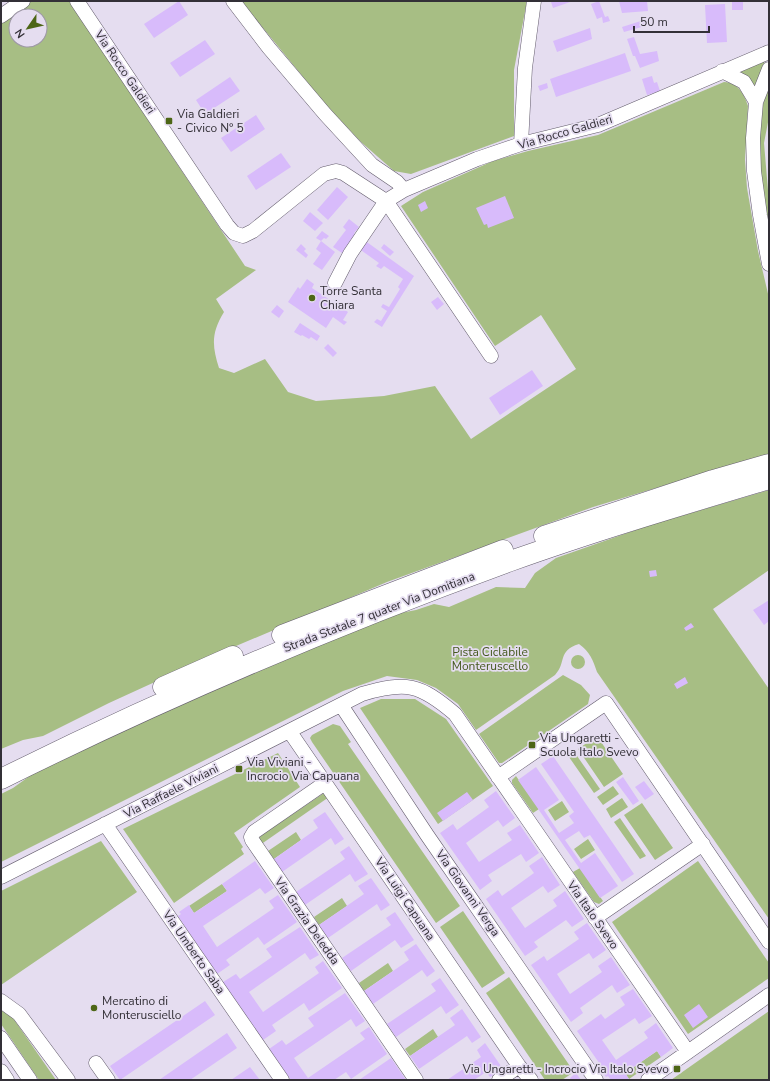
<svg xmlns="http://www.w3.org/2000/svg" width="770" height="1081" font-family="'Nunito Sans',sans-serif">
	<rect width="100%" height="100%" fill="#e5ddf0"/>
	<path fill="#a7be84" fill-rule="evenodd" d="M32,1H69L245,266L256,270L216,299L224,312C211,333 212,346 219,368L234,373L265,359L288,392L316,401L384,396L435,386L471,439L576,369L541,315L495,346L401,206L423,192L493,161L528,151L598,135L724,82C738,83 744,93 748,106L745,160L747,188L758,251L769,298V454L593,507L387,582L203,660L109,703L43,736L23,740L1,749V23ZM16,16H40V40H16Z
		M241,1H527L514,70V136L411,174L394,171L361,142L326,105Z
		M765,61L755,86L740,72Z
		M769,83V117L764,143L769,202V237C761,184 751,136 769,83Z
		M769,490V570L713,609L769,689V919L597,672C593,660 590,652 579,644C557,651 567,662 555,675L476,730L458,704L436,688L417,680L387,676L343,691L1,862V794L13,788L45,765L131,726L390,615L416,610L434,604L449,607L496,587L525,588L535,573L556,558L647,526Z
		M571 662a7 7 0 1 1 14 0a7 7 0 1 1-14 0Z
		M563,675L581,685L590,695L588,704L502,763H499L479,734Z
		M381,699H415L446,719L493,786L438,824L360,708Z
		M333,724L340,726L351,742L348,744L460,906L436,923L312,742L310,738L312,735Z
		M597,736L623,774L604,787L578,749Z
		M278,753L300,787L234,833L243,847L241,849L244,854L174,903L123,829Z
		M575,753L600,789L594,793L569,757Z
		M516,776L539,809L533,813L512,783V780Z
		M613,786L619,794L603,805L597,797Z
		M324,793L329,797L260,845L259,838L262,835Z
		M622,798L628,807L611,818L606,809Z
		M562,801L569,812L555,821L548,810Z
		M642,803L673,848L655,860L624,815Z
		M620,818L646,856L640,859L614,822Z
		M296,832L301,840L274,859L268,851Z
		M588,839L595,850L581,859L574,849Z
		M101,841L137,892L1,985V891Z
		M698,861L769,963V978L688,1034L612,922Z
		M580,868L603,901L599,904L594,902L573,872Z
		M222,884L227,891L194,913L189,906Z
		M342,898L347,906L319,925L314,917Z
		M463,911L505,973L482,988L440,927Z
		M388,963L393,971L364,991L359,983Z
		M509,977L574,1072L562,1080H545L486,993Z
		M1,1009L13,1018L56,1080H39L1,1024Z
		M769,1011V1080H671Z
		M433,1029L438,1037L410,1056L405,1049Z
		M657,1051L661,1057L629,1079L625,1073Z"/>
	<path fill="#d8bbfb" d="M179,1L188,15L154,38L144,24Z
		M554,1H573L553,8L551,2Z
		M599,1L605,17L608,16L610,21L603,23L602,17L597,19L591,4Z
		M619,1H647L648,11L622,13Z
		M732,1H743V10H732Z
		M725,4L727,42L707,43L705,5Z
		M644,20L645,26L624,32L622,27Z
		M590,28L592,39L557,52L553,41Z
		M634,37L640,54L657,51L659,61L640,68L635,56H633L627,39Z
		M205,40L215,54L180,77L170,63Z
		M625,53L631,71L556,97L550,79Z
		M652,76L654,83L657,82L660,91L647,95L642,79Z
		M230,77L240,91L205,114L196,100Z
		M547,83L548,88L540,91L538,86Z
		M256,115L265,129L231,152L221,138Z
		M281,153L291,167L256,190L247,176Z
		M337,187L348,197L328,220L317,210Z
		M505,196L514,218L488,228L487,224L484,225L476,208Z
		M425,201L428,208L421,212L418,205Z
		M310,212L323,223L315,231L303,221Z
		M349,219L359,227L354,233L356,235L342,253L333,247L346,230L343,227Z
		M322,231L329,236L326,239L324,238L321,241L335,252L322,270L313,264L321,253L316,249L321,241L316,238Z
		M364,240L414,276L382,327L374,322L377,319L381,321L387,311L381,307L383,304L389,307L400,289L398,287L403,279L384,266L381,269L376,266L379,263L358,248Z
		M301,244L306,249L304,251L308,255L306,258L296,250Z
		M384,244L394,252L390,256L381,248Z
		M307,279L314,284L312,288L348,312L343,320L347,322L344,325L333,317L326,328L288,302L298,287L300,289Z
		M438,297L444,304L437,310L431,302Z
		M277,305L284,311L279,318L271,312Z
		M300,323L320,336L317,341L311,337L309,339L302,335L301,336L294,332Z
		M328,344L337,353L333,357L324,348Z
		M532,370L543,386L500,415L489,398Z
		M656,570L657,576L650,577L649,571Z
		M769,600V621L764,625L753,610Z
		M691,623L694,627L686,631L684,628Z
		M685,677L688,683L677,689L674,684Z
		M553,756L634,874L622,882L590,835L584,838L579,831L565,840L581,863L595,853L618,886L600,898L518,780L536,767L559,800L544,810L559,833L574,823L569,816L574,812L541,764Z
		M623,777L639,801L633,805L616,782Z
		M644,781L654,794L645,800L635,787Z
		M496,791L515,818L503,827L498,820L466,843L479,862L512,840L507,833L520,825L539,853L526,862L521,854L488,875L492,881L480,890L440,833L453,824L457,830L489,807L484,800Z
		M467,792L473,800L443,821L437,813Z
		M325,812L344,839L335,845L331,838L282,872L274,859L318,828L313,820Z
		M349,846L368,874L355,882L350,874L305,905L296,892L345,859L340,852Z
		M542,857L560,885L548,893L543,886L511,908L525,928L557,906L553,900L565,891L584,919L572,927L566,920L534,942L538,947L525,956L486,899L498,890L502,896L534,873L529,866Z
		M255,861L274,888L265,894L260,888L203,926L217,947L274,908L269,901L278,895L297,922L264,945L258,937L226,960L230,965L217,974L178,916L181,914L179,912L189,905L194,913L227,891L222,884Z
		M371,878L390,905L381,911L377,904L328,938L319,925L364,894L358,886Z
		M395,912L414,940L401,948L395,940L351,971L342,958L391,925L386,918Z
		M587,923L606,950L593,959L589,953L557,974L570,994L602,972L598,966L611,957L630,985L617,993L612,985L580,1008L583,1013L571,1022L531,965L544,956L547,961L579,939L574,932Z
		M300,927L319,955L310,960L305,953L249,992L263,1012L319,973L315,967L323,961L342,988L309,1011L304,1003L272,1025L276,1031L263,1040L223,982L236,974L240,979L272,957L266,949Z
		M416,944L435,971L427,977L422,970L373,1004L364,991L409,960L404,952Z
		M440,978L459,1005L446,1014L441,1006L396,1037L387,1024L436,991L431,984Z
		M633,989L652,1016L639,1024L635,1018L602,1040L616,1060L648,1038L644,1032L656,1023L673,1048L661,1057L657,1051L625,1073L629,1079L628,1080H611L608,1076L606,1077L602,1072L604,1070L577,1031L601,1014L605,1019L625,1005L620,997Z
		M345,993L365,1021L356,1027L351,1019L294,1058L308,1078L365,1039L360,1033L369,1027L387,1054L351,1079L346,1072L334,1080H291L269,1049L282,1040L286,1045L314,1026L308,1018Z
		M205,1001L215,1015L120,1080L110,1066Z
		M699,1004L708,1017L693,1028L684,1015Z
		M462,1009L481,1037L472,1043L467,1036L419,1069L410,1056L455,1025L450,1018Z
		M227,1033L237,1048L190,1080H159Z
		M485,1043L503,1069L490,1077L486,1072L474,1080H447L481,1057L477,1050Z
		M391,1058L406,1080H359Z
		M250,1067L260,1080H231Z
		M576,1073L581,1080H571L570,1078Z"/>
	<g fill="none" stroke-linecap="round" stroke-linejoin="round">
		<g stroke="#635c6c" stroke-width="15">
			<path id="minor" d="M77,1L227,225L234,233L243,236L253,231L324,174L336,171L343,173L386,201L404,190L477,159L521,144L598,125L769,52
				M233,1L269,48L325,114L372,165L397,182L404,190
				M1,16L23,1
				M769,69L756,102L753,138L754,171L760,215L769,264
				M722,71L744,82L756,102
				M521,144L525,68L534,1
				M335,283L350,254L386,201L491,356
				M341,705L427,835L596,1080
				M290,732L519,1066L531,1080
				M498,777L606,703L769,942
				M325,783L254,832L251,837L252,840L416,1080
				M105,824L282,1080
				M1,877L362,694C406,681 420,684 455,714L688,1052
				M595,918L703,844
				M1,1001L19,1014L68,1080
				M1,1038L30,1080
				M96,1063L108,1080
				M1,1071L7,1080
				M499,1080L519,1066
				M648,1080L769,995"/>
		</g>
		<g stroke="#635c6c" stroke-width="21">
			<path id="highway" d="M544,536L713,480L769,464
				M282,635L503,550
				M163,687L233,656
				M1,779C166,697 335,625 508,562C594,531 682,505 769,479"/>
		</g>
		<use href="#minor" stroke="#fff" stroke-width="14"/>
		<use href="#highway" stroke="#fff" stroke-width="20"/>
	</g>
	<g fill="#4d6616" stroke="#e5ddf0" stroke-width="1.5">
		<rect x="165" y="117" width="8" height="8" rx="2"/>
		<circle cx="312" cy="298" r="4"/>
		<rect x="528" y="741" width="8" height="8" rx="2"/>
		<rect x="235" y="765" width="8" height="8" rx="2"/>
		<circle cx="94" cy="1008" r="4"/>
		<rect x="673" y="1065" width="8" height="8" rx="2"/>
	</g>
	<g text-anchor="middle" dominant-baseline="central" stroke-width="3.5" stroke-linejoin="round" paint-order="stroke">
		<g font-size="12" fill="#333037" stroke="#e5ddf0">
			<text transform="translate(125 72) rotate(56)">Via Rocco Galdieri</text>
			<text transform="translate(565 132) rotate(-16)">Via Rocco Galdieri</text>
			<text transform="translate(379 612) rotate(-21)">Strada Statale 7 quater Via Domitiana</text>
			<text transform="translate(171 791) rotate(-27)">Via Raffaele Viviani</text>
			<text transform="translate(468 893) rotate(55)">Via Giovanni Verga</text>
			<text transform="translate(405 899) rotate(56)">Via Luigi Capuana</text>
			<text transform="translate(593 915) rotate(55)">Via Italo Svevo</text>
			<text transform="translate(307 921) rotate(55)">Via Grazia Deledda</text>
			<text transform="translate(194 952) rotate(55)">Via Umberto Saba</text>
		</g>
		<g font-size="12" fill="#333037" stroke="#e5ddf0" text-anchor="start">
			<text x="177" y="114">Via Galdieri<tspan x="177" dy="14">- Civico N° 5</tspan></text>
			<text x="320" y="291">Torre Santa<tspan x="320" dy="14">Chiara</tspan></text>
			<text x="540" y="738">Via Ungaretti -<tspan x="540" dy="14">Scuola Italo Svevo</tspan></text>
			<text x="247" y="762">Via Viviani -<tspan x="247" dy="14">Incrocio Via Capuana</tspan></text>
			<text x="102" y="1001">Mercatino di<tspan x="102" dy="14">Monterusciello</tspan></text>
			<text x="669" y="1069" text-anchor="end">Via Ungaretti - Incrocio Via Italo Svevo</text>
		</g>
		<g font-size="12" fill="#45591e" stroke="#e5ddf0">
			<text x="490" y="652">Pista Ciclabile<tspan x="490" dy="14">Monteruscello</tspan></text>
		</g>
	</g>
	<rect width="770" height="1081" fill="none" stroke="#333037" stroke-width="4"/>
	<g transform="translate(28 28) rotate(236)"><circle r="19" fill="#e5ddf0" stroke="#9e98a6"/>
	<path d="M0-3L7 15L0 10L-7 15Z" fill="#4d6616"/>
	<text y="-6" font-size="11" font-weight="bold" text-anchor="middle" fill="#333037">N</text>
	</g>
	<path d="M634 26v6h75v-6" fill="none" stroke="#333037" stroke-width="2"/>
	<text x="640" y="26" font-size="12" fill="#333037" stroke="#e5ddf0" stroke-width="3" paint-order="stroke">50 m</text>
</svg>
